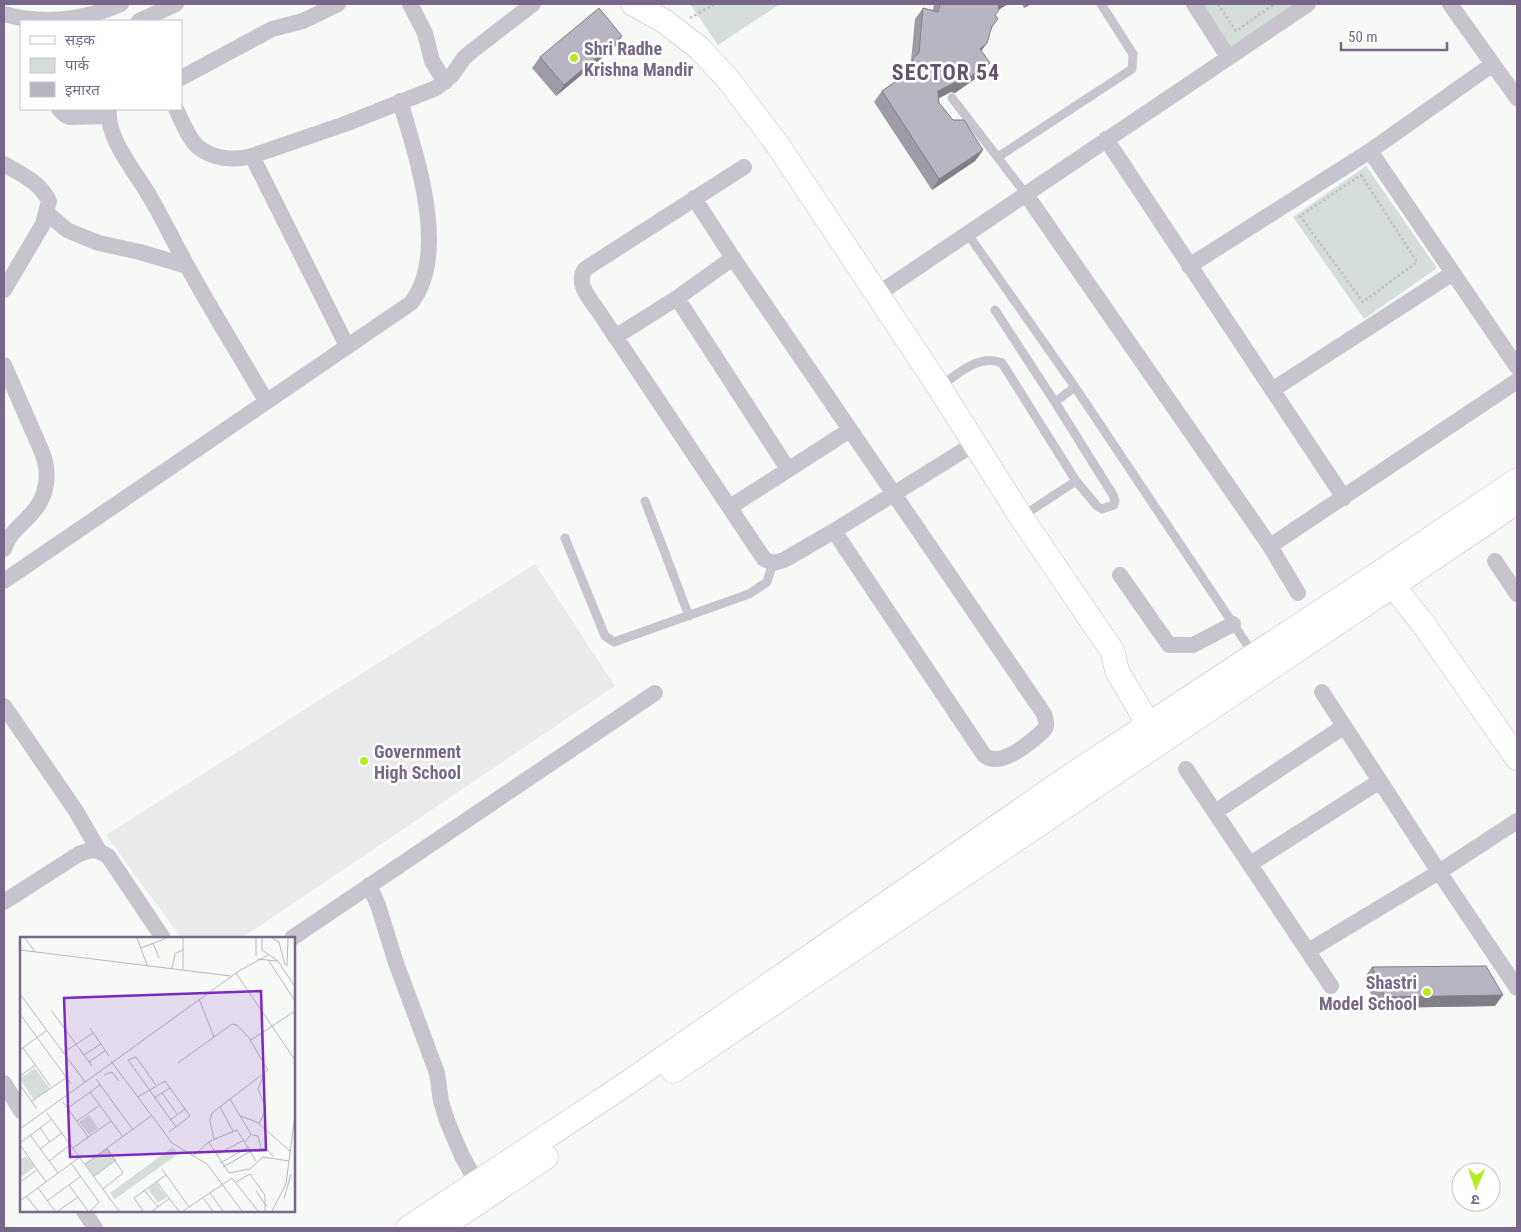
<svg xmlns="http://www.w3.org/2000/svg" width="1521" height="1232" font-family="'Roboto Condensed','Noto Sans Devanagari',sans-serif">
	<rect width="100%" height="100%" fill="#f7f9f7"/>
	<path fill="#e9eaea" d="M535,564L615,686L242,938H181L106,835Z"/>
	<path fill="#d5dedb" d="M690,4H780L718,45Z
		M1194,4H1308L1228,57Z
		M1366,166L1437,268L1364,319L1293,217Z"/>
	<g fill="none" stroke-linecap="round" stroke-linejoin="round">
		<g stroke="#c0bbc5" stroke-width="25">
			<path id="secondary" d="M633,4L664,21L699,48L727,78L777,144L939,387L1021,517L1113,652L1117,671L1156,737
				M1383,573L1424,625L1517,758
				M673,1071L1517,502
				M408,1228L620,1088L1067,778L1382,571L1517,480
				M440,1228L546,1157"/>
		</g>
		<path stroke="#c1bec4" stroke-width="2.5" stroke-dasharray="2.5 2.5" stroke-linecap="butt" d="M1218,4L1236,31L1274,4
			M690,18L715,4
			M1361,175L1417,262L1363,302L1300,216Z"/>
		<path stroke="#c8c4cd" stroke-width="9" d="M952,98L1025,193
			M998,157L1132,69L1133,54L1101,4
			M967,233L1075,387L1254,655
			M995,310L1055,402L1075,387
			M939,387C957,375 979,353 1002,363L1076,481
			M645,501L689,616
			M1021,517L1076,481L1097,506L1102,509L1114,505L1115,501L1113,495L1055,402
			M565,538L605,636L614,642L749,594L767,582L773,563"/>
		<path stroke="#c8c4cd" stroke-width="16" d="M410,4L425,33L432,61L445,82
			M1194,4L1228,57
			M1450,4L1517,98
			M4,14C42,25 85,20 121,4
			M139,21L176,4
			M181,78L272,29L303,21L338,4
			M59,109L65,115L70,117L108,116
			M109,109C106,139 136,172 150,197C166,224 179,253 195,280C218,321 243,361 266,401
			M176,109C182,121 188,138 198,147C213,159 234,161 252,156L345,124L436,88L452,75L464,58L472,51L533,4
			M1106,139L1344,498
			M1370,151L1517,367
			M252,156L347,346
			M4,164C21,174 40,182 49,201L43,224L4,290
			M744,167L585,269C575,284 590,299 599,312L764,559L773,563L784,560L834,531L974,444
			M1025,193L1270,546L1298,593
			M694,198L733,258L1044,714C1046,721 1048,726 1043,731C1030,743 1000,769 984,755L834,531
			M47,213L67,230L81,236L99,243L140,252L187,266
			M1189,266L1370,151L1493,64
			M878,294L1308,4
			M677,298L788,469
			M615,337L677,298L733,258
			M4,365L42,452C50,472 48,496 32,513C21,526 9,533 4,549
			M1272,390L1453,273
			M730,507L850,430
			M1270,546L1517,381
			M1495,561L1517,594
			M1120,575L1169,645H1193L1233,624
			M4,581L411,303C450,253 416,156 400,101
			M1322,692L1439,872L1517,988
			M4,706L76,811L99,851
			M1186,769L1331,986
			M1215,812L1343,727
			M1250,864L1380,781
			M369,885L378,905L396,963L437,1073L441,1101L447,1121L462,1156L477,1183
			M4,902L79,854C91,849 97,849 108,856L163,938
			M292,938L655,693
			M1308,951L1439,872L1517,821
			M4,1083L21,1111
			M84,1211L95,1228"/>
		<use href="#secondary" stroke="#fff" stroke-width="24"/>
	</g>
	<path fill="#9f9ba6" d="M934,4H1008L998,10L995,15L998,19L991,29L987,43L981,51L982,74L955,93L951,92L939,98V103L953,120L983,150L975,161L932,190L874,102L882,91L905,75L906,69L911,61L915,19L923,8L933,10Z
		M1022,4H1031L1024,8Z
		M622,36L615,47L556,96L532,68L540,57Z
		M1372,967L1495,1006L1377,1008L1364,978Z"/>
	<path fill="#827e87" d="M999,4H1008L990,15Z
		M1027,4H1031L1024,8Z
		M622,36L615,47L556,96L564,85Z
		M987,43L979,54L980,49Z
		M990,63L982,74L955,93L951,92L931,102L938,91Z
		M983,150L975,161L932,190L939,179Z
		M1503,995L1495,1006L1377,1008L1385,997Z"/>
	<path fill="#b9b4c1" stroke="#827e87" d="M940,4H999H998L999,10L995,15L998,19L992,26L987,43L980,49L990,63L963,82L958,81L938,91L939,103L953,120H964L983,150L939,179L882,91L912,70L913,58L919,53L923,8L938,12Z
		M599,8L622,36L564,85L540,57Z
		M1486,966L1503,995L1385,997L1372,967Z"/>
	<g fill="#b7eb24" stroke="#fff" stroke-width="2">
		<circle cx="574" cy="58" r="5"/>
		<circle cx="364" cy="761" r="5"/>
		<circle cx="1427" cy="992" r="5"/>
	</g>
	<g text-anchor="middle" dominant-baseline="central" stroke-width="5" stroke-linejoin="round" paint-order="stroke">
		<g font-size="18" font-weight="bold" fill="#776789" stroke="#fff" text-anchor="start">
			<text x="584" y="48">Shri Radhe<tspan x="584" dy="21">Krishna Mandir</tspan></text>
			<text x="374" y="751">Government<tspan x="374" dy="21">High School</tspan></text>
			<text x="1417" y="982" text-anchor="end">Shastri<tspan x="1417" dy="21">Model School</tspan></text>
		</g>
		<g font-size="22" font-weight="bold" letter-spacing="1" fill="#61556e" stroke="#fff">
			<text x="946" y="72">SECTOR 54</text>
		</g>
	</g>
	<g transform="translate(20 937)">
		<rect width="275" height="275" fill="#f7f9f7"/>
		<path d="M15,131L30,152L14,163L0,142ZM69,178L78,191L69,198L59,185ZM153,210L158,217L95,262L90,256ZM87,211L96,223L74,239L65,227ZM6,219L15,230L1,240L0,223ZM136,246L147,260L138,266L128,252Z" fill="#d5dedb"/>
		<path fill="none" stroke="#bcb6c4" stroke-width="1" d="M5,1L15,15M117,1L127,28M242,1V13L258,24L275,50M252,1L259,5L265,28M133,6L139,21M121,11L147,1M0,13L211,39M236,19V1M237,22L257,24M249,24L275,64M267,29L268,1M152,31L155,17L164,12M163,32V1M216,36L275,123M0,57L65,145M179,62L194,100M31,73L72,129M0,77L51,147M70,91L89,119M3,111L31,150M0,113L26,94M43,116L73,96M64,118L81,107M91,124L152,206L187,227L222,274M69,125L86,113M158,126L212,87L217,88L231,103L275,74M244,137L238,152L246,172L239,187L270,214M84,138L92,135L99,144M0,139L16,128M76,142L113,193M0,148L17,172M136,148L116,120L108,123L156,190M70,155L103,200M142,156L157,177M118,160L145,144L170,179L149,195M134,161L150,151M210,162L231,197L225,205M12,164L46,141M43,165L68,200M200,170L213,194M48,171L80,148M27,176L99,274M221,179L239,186M150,183L165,172M57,184L80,168M20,191L30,205M0,192L219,34L248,18M10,198L38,236M232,198L238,199L241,211M194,202L190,184L192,176L248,133L230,103M188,204L209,236L230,232L243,220L269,224M0,206L32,182M0,208L26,245M53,211L91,184M20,212L42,196M231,213L246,211L254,220M196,218L224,203M173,219L190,204L217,193L236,224M29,224L50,208M51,226L79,265L70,274M200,226L229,210M65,227L131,179M203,230L231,214M142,232L169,270M74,239L96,223M136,244L159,274M0,245L17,233M216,245L230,237L245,258V274M49,248L68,274M18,251L35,274M83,252L103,236L87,211M124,253L138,270M236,254L247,270M190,256L203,274M6,259L18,274M183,261L193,274M264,262L271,237M0,264L60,220M27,264L61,239M38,274L58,260M123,274L114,261L146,238M132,274L149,262M163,274L212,241L238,274M252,274L266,247L275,178"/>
		<path fill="#7b2cbf" fill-opacity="0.15" stroke="#7b2cbf" stroke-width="2.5" d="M241,54L246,213L50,220L44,61Z"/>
		<rect width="275" height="275" fill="none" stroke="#776789" stroke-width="2.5"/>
	</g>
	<rect width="1521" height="1232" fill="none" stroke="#776789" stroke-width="10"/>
	<rect x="20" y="20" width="162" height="90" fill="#ffffff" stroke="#c9c2d0"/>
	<rect x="30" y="36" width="25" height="8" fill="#ffffff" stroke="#c9c2d0"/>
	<text x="65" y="45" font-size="15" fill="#776789">सड़क</text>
	<rect x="30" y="58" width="25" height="15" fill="#d5dedb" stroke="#c9c2d0"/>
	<text x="65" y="70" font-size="15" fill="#776789">पार्क</text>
	<rect x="30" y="82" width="25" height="15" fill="#b9b4c1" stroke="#c9c2d0"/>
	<text x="65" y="95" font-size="15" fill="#776789">इमारत</text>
	<g transform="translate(1476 1187) rotate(182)"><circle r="24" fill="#ffffff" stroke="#c9c2d0"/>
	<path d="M0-4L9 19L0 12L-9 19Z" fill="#b7eb24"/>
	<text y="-8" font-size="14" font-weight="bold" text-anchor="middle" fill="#776789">उ</text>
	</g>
	<path d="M1341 42v8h106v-8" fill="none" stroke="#776789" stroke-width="2.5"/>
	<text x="1348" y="42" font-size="15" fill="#776789" stroke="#ffffff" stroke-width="4" paint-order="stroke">50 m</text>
</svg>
